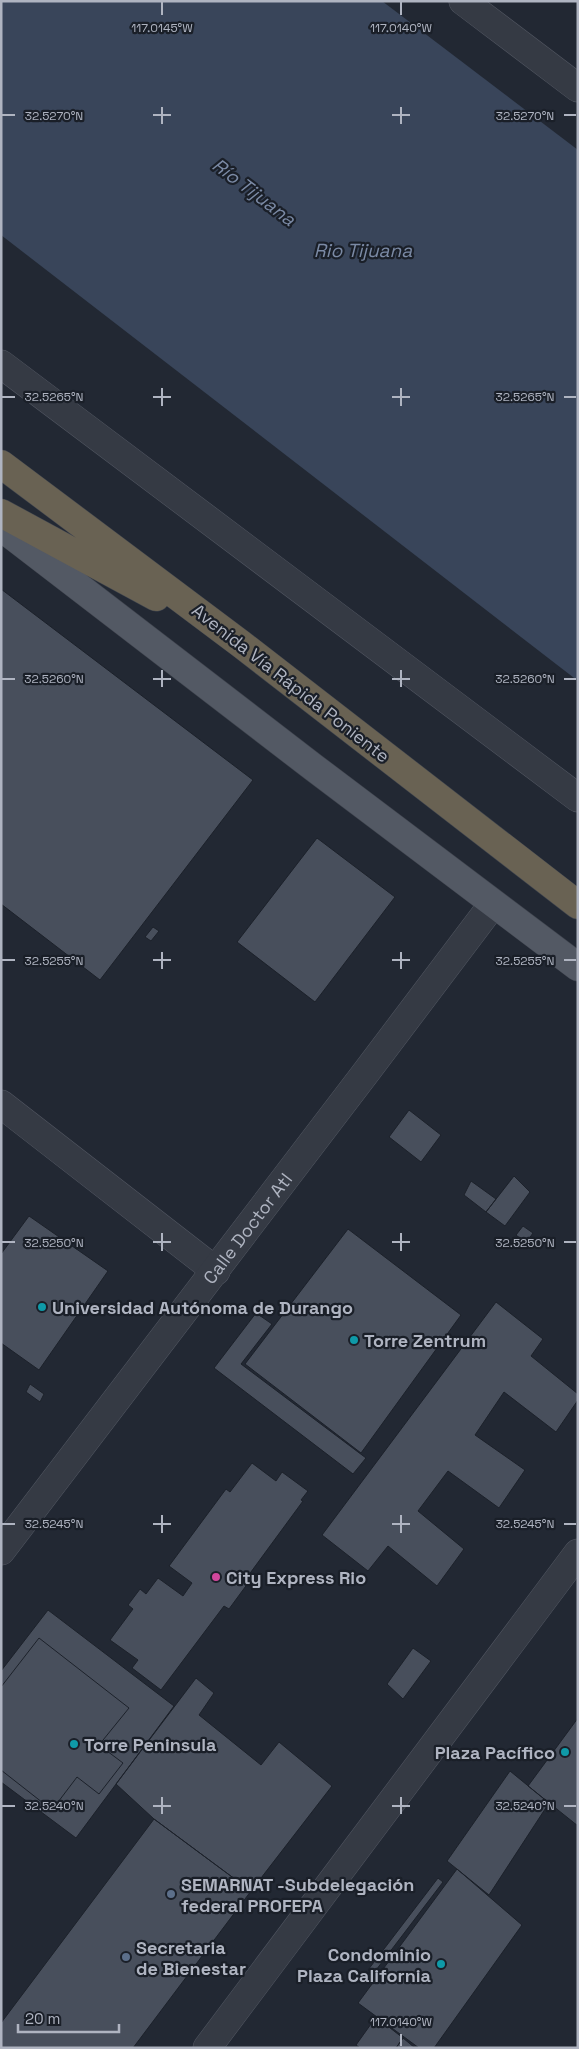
<svg xmlns="http://www.w3.org/2000/svg" width="579" height="2049" font-family="'Space Grotesk',sans-serif">
	<rect width="100%" height="100%" fill="#222833"/>
	<path fill="#39455a" d="M1,1H382L578,150V681L1,235Z"/>
	<path fill="#484f5c" stroke="#1c212a" d="M1,589L253,780L100,980L1,904Z
		M317,838L395,897L315,1002L237,942Z
		M153,927L159,931L151,941L145,937Z
		M409,1110L441,1135L421,1162L389,1137Z
		M514,1176L530,1192L505,1226L486,1212Z
		M471,1181L496,1199L486,1212L464,1195Z
		M29,1216L108,1271L39,1370L1,1343V1254Z
		M523,1226L533,1233L526,1243L516,1235Z
		M348,1229L461,1315L361,1453L245,1364Z
		M496,1302L543,1339L531,1356L578,1394V1400L556,1432L504,1392L475,1435L525,1470L499,1508L448,1471L418,1511L464,1549L437,1586L388,1546L368,1571L322,1535Z
		M256,1313L272,1324L241,1364L366,1458L353,1474L214,1368Z
		M30,1384L44,1394L40,1402L26,1392Z
		M252,1463L276,1481L282,1472L308,1491L301,1500L303,1501L248,1576L251,1579L229,1609L224,1606L161,1690L132,1668L138,1660L110,1640L133,1609L128,1605L140,1589L146,1594L158,1578L183,1596L192,1583L169,1566L226,1489L230,1492Z
		M48,1610L174,1706L76,1838L1,1782V1671Z
		M39,1638L129,1708L99,1745L123,1763L99,1794L77,1777L52,1810L1,1770V1687Z
		M413,1648L431,1661L403,1699L387,1684Z
		M196,1678L214,1693L199,1715L261,1765L279,1742L332,1786L251,1891L154,1819L116,1784Z
		M578,1718V1826L528,1786Z
		M510,1771L549,1803L489,1895L447,1861Z
		M154,1819L251,1891L133,2048H1V2023Z
		M457,1869L522,1925L434,2048H419L358,2003Z
		M438,1878L443,1882L373,1974L368,1970Z
		M376,2017L403,2038L396,2048H360L356,2045Z
		M403,2038L415,2048H396Z"/>
	<g fill="none" stroke-linecap="round" stroke-linejoin="round">
		<g stroke="#525762" stroke-width="29">
			<g id="minor">
				<path d="M463,1L578,88"/>
				<path d="M1,364L578,798"/>
				<path d="M1,1104L216,1271"/>
				<path id="s1" d="M1,1551L367,1071L493,904"/>
				<path d="M207,2048L578,1553"/>
			</g>
		</g>
		<g stroke="#3e434d" stroke-width="29">
			<path id="major" d="M1,527L313,767L578,967"/>
		</g>
		<g stroke="#3f444e" stroke-width="29">
			<path id="highway" d="M1,464L241,644L578,905
				M1,513L156,597"/>
		</g>
		<use href="#minor" stroke="#353a44" stroke-width="28"/>
		<use href="#major" stroke="#535964" stroke-width="28"/>
		<use href="#highway" stroke="#696253" stroke-width="28"/>
	</g>
	<path fill="none" stroke="#afb4c1" stroke-width="2" d="M162,2V15M401,2V15M162,107V124M401,107V124M2,115H15M153,115H171M392,115H410M564,115H576M162,388V406M401,388V406M2,397H15M153,397H171M392,397H410M564,397H576M162,670V687M401,670V687M2,679H15M153,679H171M392,679H410M564,679H576M162,952V969M401,952V969M2,960H15M153,960H171M392,960H410M564,960H576M162,1233V1251M401,1233V1251M2,1242H15M153,1242H171M392,1242H410M564,1242H576M162,1515V1533M401,1515V1533M2,1524H15M153,1524H171M392,1524H410M564,1524H576M162,1797V1814M401,1797V1814M2,1806H15M153,1806H171M392,1806H410M564,1806H576M401,2034V2046"/>
	<g fill="#0f9aa8" stroke="#1a1f28" stroke-width="2">
		<circle cx="42" cy="1307" r="5"/>
		<circle cx="354" cy="1340" r="5"/>
		<circle cx="74" cy="1744" r="5"/>
		<circle cx="565" cy="1752" r="5"/>
		<circle cx="441" cy="1964" r="5"/>
	</g>
	<circle fill="#d1479c" stroke="#1a1f28" stroke-width="2" cx="216" cy="1577" r="5"/>
	<g fill="#5c6f8a" stroke="#1a1f28" stroke-width="2">
		<circle cx="171" cy="1894" r="5"/>
		<circle cx="126" cy="1957" r="5"/>
	</g>
	<g text-anchor="middle" dominant-baseline="central" stroke-width="4.5" stroke-linejoin="round" paint-order="stroke">
		<g font-size="18" fill="#afb4c1" stroke="#1a1f28">
			<text transform="translate(291 683) rotate(38)">Avenida Vía Rápida Poniente</text>
			<text stroke="none"><textPath href="#s1" startOffset="406">Calle Doctor Atl</textPath></text>
		</g>
		<g font-size="18" font-weight="bold" fill="#afb4c1" stroke="#1a1f28" text-anchor="start">
			<text x="52" y="1307">Universidad Autónoma de Durango</text>
			<text x="364" y="1340">Torre Zentrum</text>
			<text x="226" y="1577">City Express Rio</text>
			<text x="84" y="1744">Torre Peninsula</text>
			<text x="555" y="1752" text-anchor="end">Plaza Pacífico</text>
			<text x="181" y="1884">SEMARNAT -Subdelegación<tspan x="181" dy="21">federal PROFEPA</tspan></text>
			<text x="136" y="1947">Secretaria<tspan x="136" dy="21">de Bienestar</tspan></text>
			<text x="431" y="1954" text-anchor="end">Condominio<tspan x="431" dy="21">Plaza California</tspan></text>
		</g>
		<g font-size="19" font-style="italic" fill="#7b8aa5" stroke="#1a1f28">
			<text transform="translate(254 192) rotate(37)">Río Tijuana</text>
			<text x="363" y="250">Rio Tijuana</text>
		</g>
	</g>
	<g font-size="12" text-anchor="middle" fill="#afb4c1" stroke="#1a1f28" stroke-width="4.5" stroke-linejoin="round" paint-order="stroke">
		<text x="162" y="32">117.0145°W</text>
		<text x="401" y="32">117.0140°W</text>
		<text x="54" y="120">32.5270°N</text>
		<text x="525" y="120">32.5270°N</text>
		<text x="54" y="401">32.5265°N</text>
		<text x="525" y="401">32.5265°N</text>
		<text x="54" y="683">32.5260°N</text>
		<text x="525" y="683">32.5260°N</text>
		<text x="54" y="965">32.5255°N</text>
		<text x="525" y="965">32.5255°N</text>
		<text x="54" y="1247">32.5250°N</text>
		<text x="525" y="1247">32.5250°N</text>
		<text x="54" y="1528">32.5245°N</text>
		<text x="525" y="1528">32.5245°N</text>
		<text x="54" y="1810">32.5240°N</text>
		<text x="525" y="1810">32.5240°N</text>
		<text x="401" y="2026">117.0140°W</text>
	</g>
	<rect width="579" height="2049" fill="none" stroke="#afb4c1" stroke-width="5"/>
	<path d="M18 2024v8h101v-8" fill="none" stroke="#afb4c1" stroke-width="2.5"/>
	<text x="25" y="2024" font-size="15" fill="#afb4c1" stroke="#1a1f28" stroke-width="4" paint-order="stroke">20 m</text>
</svg>
